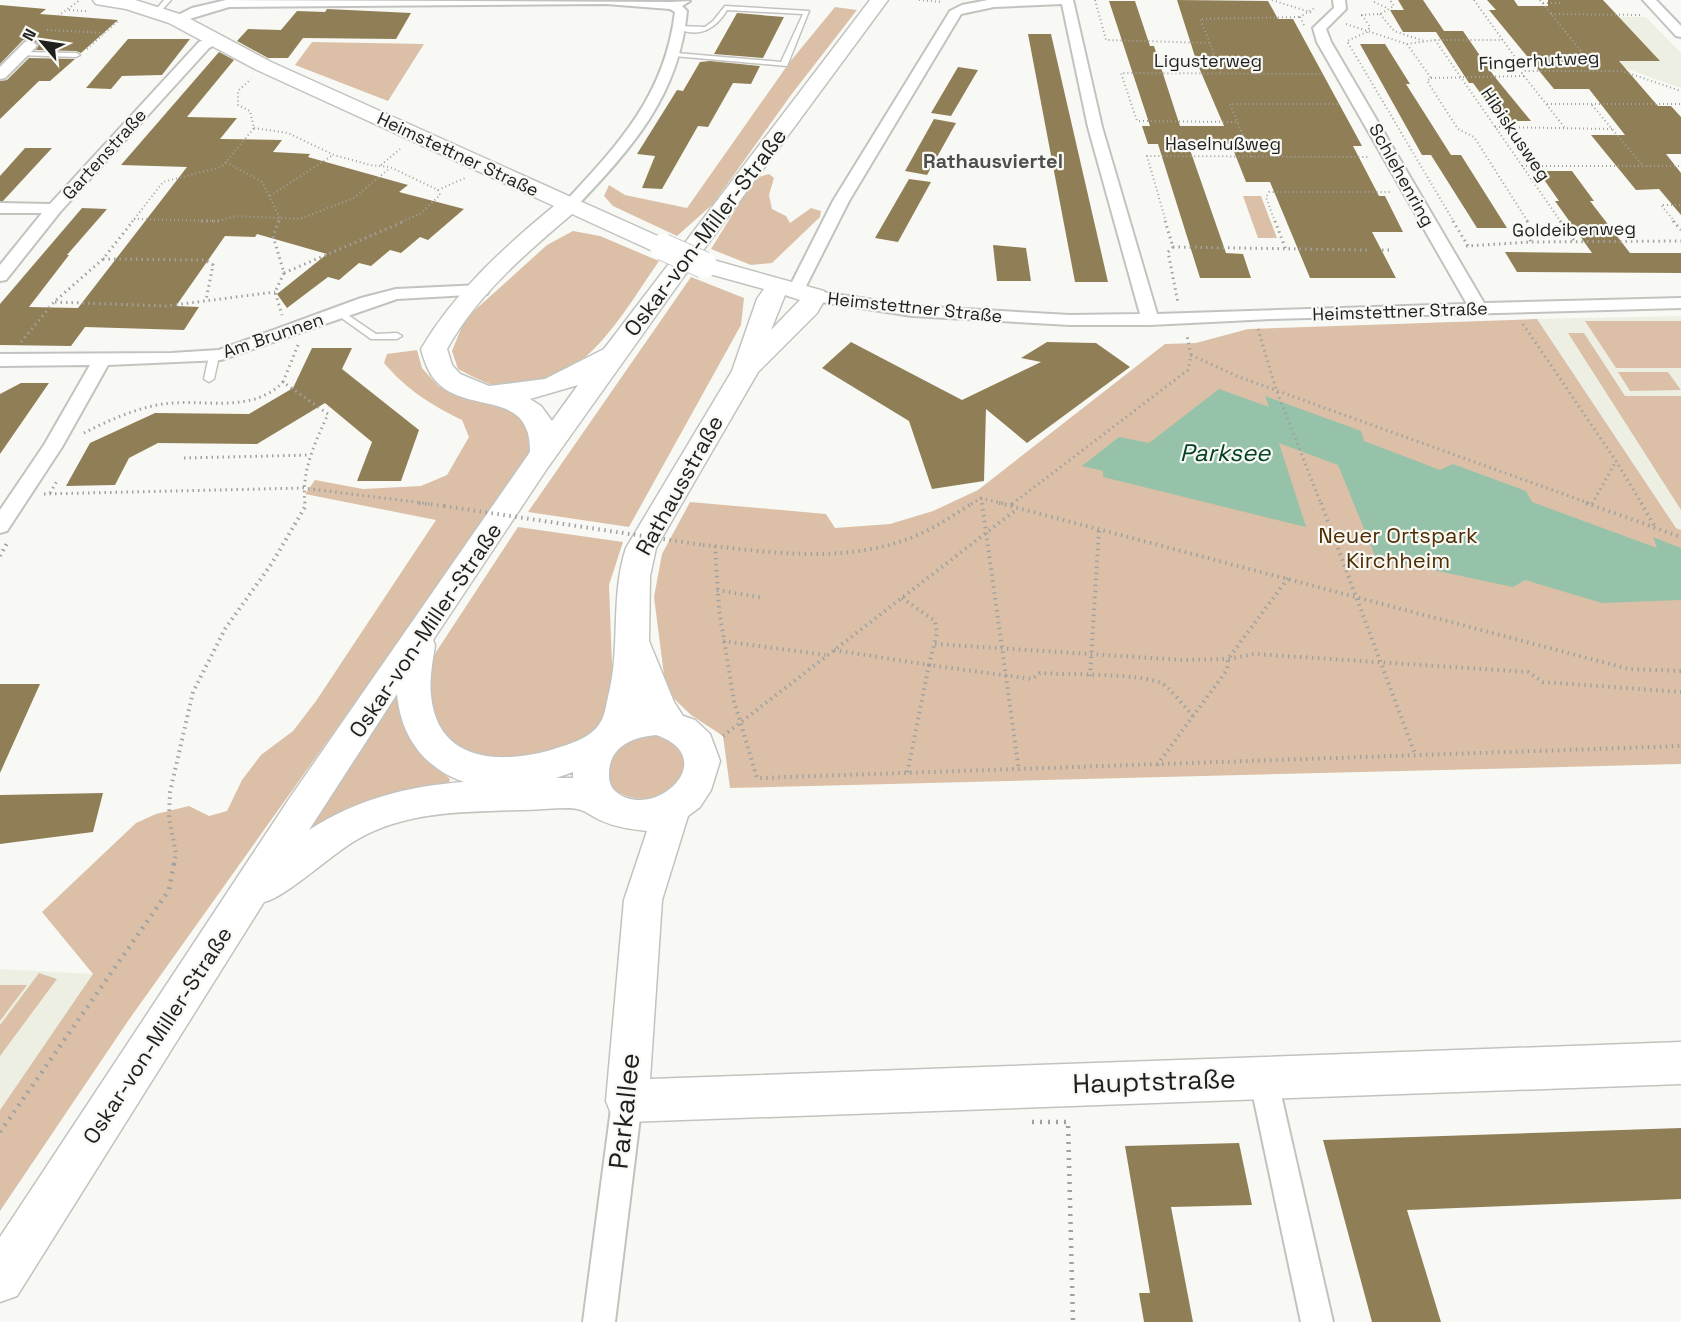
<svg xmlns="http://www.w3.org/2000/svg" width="1681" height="1322" font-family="'Space Grotesk',sans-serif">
	<rect width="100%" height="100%" fill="#f8f9f5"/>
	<path fill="#edefe3" d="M1559,16L1646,17L1681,53V88L1625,68Z
		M1681,316V530L1676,528L1537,319Z
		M0,969L94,974L0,1110Z"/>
	<path fill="#dbc0a7" d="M835,7L857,10L791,95L713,204L677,236L613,206L604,196L609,185L625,195L687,208L789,63Z
		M312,42L424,44L388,101L295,65Z
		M769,174L774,178L769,195L772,209L786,216L790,223L811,208L821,211L820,217L772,263L751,265L711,249L755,178Z
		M1243,196H1261L1277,238H1258Z
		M573,231L600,236L659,261C623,313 585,386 513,388C494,389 474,377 458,369L452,351L465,319L547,245Z
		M691,277L744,298L741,325L629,527L528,512Z
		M1537,319L1676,528L1681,530V764L730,788L723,736L691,715L666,691L654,597L662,554L690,502L826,514L835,528L890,524L933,511L978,490L1165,344L1196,343L1248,329Z
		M1585,321H1681V368H1616Z
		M1568,333H1584L1625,396H1681V510Z
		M417,350L422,368L439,387L526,414L536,448L128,1021L0,1211V1110L93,974L42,912L136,823L156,814L189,806L209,816L227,811L242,780L261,755L293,731L316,701L436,520L305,494L315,480L363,489L421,486L447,475L469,437L462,420C431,405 406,389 384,363L387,354Z
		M1618,372H1668L1681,390L1630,391Z
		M518,527L623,542L609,585L613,690L604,720L567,753L509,766L453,746L435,727L427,704L428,672L436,652Z
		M401,686C393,736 417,748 450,779L449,782L290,851Z
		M657,731L679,743L687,765C683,772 680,781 675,786C656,805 626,802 608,784L609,752L617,742Z
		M39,973L57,979L0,1056V1025Z
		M0,985H27L0,1021Z"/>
	<path fill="#95c2a8" d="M1219,389L1269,407L1265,396L1361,431L1364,441L1440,470L1453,464L1526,491L1532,502L1657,548L1653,537L1681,548V600L1602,603L1525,580L1513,587L1376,558L1338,465L1279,443L1306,527L1103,477V471L1082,466L1119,437L1149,443Z"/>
	<path fill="#907f56" d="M1177,0L1268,1L1278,19H1293L1362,146H1353L1379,196H1385L1403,232H1372L1396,278H1310L1270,182H1246L1231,144H1188L1226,253L1243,254L1251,278H1200L1158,144H1148L1142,126H1150L1109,1H1135L1150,46H1154L1180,126H1224L1197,63Z
		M1398,0H1423L1444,31H1463L1494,76L1531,121H1501L1473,83H1469L1436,32H1403L1390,10H1404Z
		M1487,0H1514L1518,6H1548V0H1603L1660,61H1619L1658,106H1671L1681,117V154H1666L1681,173V215L1659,189L1636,190L1591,135H1625L1589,89H1554L1489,10H1496Z
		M0,5L46,9L40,14L118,20L81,53L76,51L36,50L39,44L30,39L23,40L0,64Z
		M327,9L411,13L396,39L303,38L288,58H268L237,41L248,29L281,30L297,11L325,12Z
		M737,13L784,17L763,58L714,54Z
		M1028,34H1051L1108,282H1075Z
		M128,39H190L162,75L122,76L111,89L86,88Z
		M1360,44H1385L1410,84H1406L1451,155H1461L1507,228H1477L1431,155H1422Z
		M219,52L234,60L187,117L237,118L220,139L282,140L273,152L310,154L308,157L408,185L399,192L464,209L428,240L420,237L401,253L390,250L371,266L359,263L339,280L328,277L287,308L277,294L327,254L257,234L255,237L225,236L176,306L199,307L184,330L85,327L71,346L0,345V304L82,208L107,209L67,255H69L29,307L78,308L187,167L121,165Z
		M29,58L75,59L50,81H39L0,119V81L7,80Z
		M710,61L760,66L751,84L733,83L708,127L698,126L662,189L642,188L655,156L637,154L677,90L683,91L700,62Z
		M958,67L978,70L951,116L931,113Z
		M934,119L956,123L927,175L905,171Z
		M25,148H52L3,201H0V176Z
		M1538,171H1572L1594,201H1590L1630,253H1681V273L1517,272L1505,252L1592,253L1555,201H1559Z
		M909,179L931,182L898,242L875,238Z
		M993,245L1026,248L1031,281H997Z
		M851,342L962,400L1041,362L1021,358L1047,342L1096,343L1130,367L1027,443L986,409L984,481L932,489L909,421L822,368Z
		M312,348H352L342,369L419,430L401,481H357L372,442L325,403L257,444L158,443L129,458L115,485L66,486L90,443L155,413L249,414L293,388Z
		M21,383H49L0,454V394Z
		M0,684H40L0,773Z
		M103,793L93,832L0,844V795Z
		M1681,1128V1199L1407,1210L1441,1322H1372L1323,1140Z
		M1239,1143L1252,1205L1171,1207L1193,1322H1144L1139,1293H1150L1125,1146Z"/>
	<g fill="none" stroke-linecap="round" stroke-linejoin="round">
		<g stroke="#c2c3bf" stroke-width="3">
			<path id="lane" d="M164,0H171L159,13H155V11Z
				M725,6L809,11L787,66L674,56V54L676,53L781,62L803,14L727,10C716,29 698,39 677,28L680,26L705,27L713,21Z
				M21,52L76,53L80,55L76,57L19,55L17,54Z
				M339,309L376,334L397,333L402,336L397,339H371L336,314L334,312Z
				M214,353L219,356L214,379L209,382L204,379L209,356Z"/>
		</g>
		<g stroke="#c2c3bf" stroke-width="4">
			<path id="street" d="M226,0L671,2L690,1L682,6L687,11C679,96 632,148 575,208H565L562,205L565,202C619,144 665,95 675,12L670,9L606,4L229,7L176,23L170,19L192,8Z
				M988,0H1073L1102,127L1157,314L1467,304L1317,42L1313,28L1334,8L1333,0H1345L1346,9L1326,29L1331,42L1484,303L1681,298V308L1271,319L1150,325H1070L912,316L809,300L807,296L809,292L815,291L912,306L1070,315L1140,314L1088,127L1062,4L994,7L961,14L849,201L803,292L795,297L789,296L787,292L833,201L950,11L962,5Z
				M1643,0H1656L1681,26V37L1676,36Z
				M215,35L220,36V42L209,48L60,212L6,280L0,281V265L42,213H0V203L50,204L199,42Z
				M30,41L37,45L35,48L5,78L0,79V67L25,42Z
				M481,285L489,290L487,294L397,299L221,360L108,365L62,447L7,531L0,533V510L44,445L90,365L0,366V354L171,353L219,350L361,298L396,289Z
				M1263,1063L1273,1067L1277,1077L1333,1322H1301L1249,1077L1253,1067Z
				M627,1086L637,1091L642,1101L615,1322H583L612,1101L617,1091Z"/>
		</g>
		<g stroke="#c2c3bf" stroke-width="3">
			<path id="secondary" d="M93,0H135L183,15L271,62L671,242L675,247L671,252H655L572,214C526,253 476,296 447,349L452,365L460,374L489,386L545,379L604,349L870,0H888L696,260H713L824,291L827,296L817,313L758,372L656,548L650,576L649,641L674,702L683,716L695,720L710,734L720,761L711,790L700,807L688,816L662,900L650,1079L1681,1042V1084L627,1122L612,1116L606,1101L624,900L647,831C630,829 615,827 600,820C587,814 586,809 569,808C552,808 536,810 519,810C464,812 407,811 358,839C334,852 285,898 264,902L17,1296L0,1302V1237L289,799L530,452C531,391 474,413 441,386C429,376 425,363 421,349C454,293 504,247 554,206L257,70L169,23L126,9L96,4ZM692,265L695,270L764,289L757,299L732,371L626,548C610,596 621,648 608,697C606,705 605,716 600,723C591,738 570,744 554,749C502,765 437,763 431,695C429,678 433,661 435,645L433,640L546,470ZM785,295L800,300L771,330ZM578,385L552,421L541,406L530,399ZM397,694C401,737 424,768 464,782C408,786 357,799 309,830ZM656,735C724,758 653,824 615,791C610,786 609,781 609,774C609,747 632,737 656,735ZM573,772V778H556Z"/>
		</g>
		<path stroke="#a1a29f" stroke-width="2" stroke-dasharray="1 3" stroke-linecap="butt" d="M919,0L942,2
			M1095,0L1106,40L1210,43L1221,74
			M1272,0L1313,13
			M1474,0L1525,71
			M1540,0L1596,70
			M1374,2L1387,8
			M1543,3H1561
			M69,10L86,11
			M1380,14L1394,31L1424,41
			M1551,14L1642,15
			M1361,15L1380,14L1394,6L1390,0
			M1362,15L1370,27L1367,32L1347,41L1454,222
			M58,16L80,0
			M1346,24L1407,44L1435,40H1503
			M1304,25L1300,17L1316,7
			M47,30L106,33
			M1435,40L1561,222
			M1210,43L1200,19L1300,17
			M1407,44L1431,78L1427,81L1458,129L1474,137L1528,222
			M87,49L119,20
			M1524,76L1565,128
			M1431,78L1524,76L1522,73L1525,71H1622L1681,91
			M1547,104H1681
			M1592,105L1643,166
			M1236,122L1137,121L1121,73L1321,74
			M1495,127L1612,129
			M254,128L288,133L334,155L370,165L390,167L438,190L440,195L420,214L401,222
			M1252,157L1230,104H1340
			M226,162L262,182L280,218L278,222
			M381,165L400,149
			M1522,166H1681
			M438,190L465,178
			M270,196L333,155
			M134,219L218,221L236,216L300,219L354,198L390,168
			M132,222L163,182L221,167L226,162L254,128L250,111L238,105V91L251,79
			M1166,222L1147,156L1370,157
			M1275,222L1266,197L1269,192H1390
			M1675,222L1661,205H1681"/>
		<path stroke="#a1a29f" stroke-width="3" stroke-dasharray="1.5 4" stroke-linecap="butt" d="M201,221H219
			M279,221L273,236L284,273L275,292L282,315
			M1165,221L1173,247
			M1275,221L1286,250
			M1453,221L1468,246
			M1527,221L1532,229L1525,230L1531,242
			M1560,221L1575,242
			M1673,221L1681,230
			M1532,229L1564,227
			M1466,246L1531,242L1681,241
			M1173,247L1367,250
			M1173,247L1168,252L1178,303
			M1382,250H1392
			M103,259L205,260L213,265L206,300
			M284,273L405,221
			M55,302L166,306L275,292
			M1523,324L1616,461L1642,504
			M1258,329L1276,389L1321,504
			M21,342L54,302L103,259L133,221
			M298,345L283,382L328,414C315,443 301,471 305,504
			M1191,355L1239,377L1591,504
			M84,433C107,421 136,408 163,404C203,398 251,415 283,382
			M184,458L310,455
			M50,493L58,479
			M44,494L303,488L431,504
			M981,498L982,504
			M971,504L981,498L1005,504
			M1012,504L1188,370L1191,355L1187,336
			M1592,504L1616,461"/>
		<path stroke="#a1a29f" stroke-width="4" stroke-dasharray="1.5 4.5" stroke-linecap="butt" d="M419,503L444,506
			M982,503L1019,771
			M999,503L1629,669L1681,671
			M1321,503L1415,754
			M1586,503L1681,537
			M1641,503L1655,527
			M1011,505L1014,503
			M703,545C776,553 852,565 922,533C940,525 956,513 973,503
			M715,546L719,609L734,701L757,778L1681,746
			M0,556L7,543
			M717,590L764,598
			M902,598L935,621L937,633L929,665L1032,679L1040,673C1068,675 1138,673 1161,683C1169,686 1185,708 1193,716
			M723,641L825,655
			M935,644L1183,660L1228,659L1255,654L1528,672L1543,682L1681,692
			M834,650L929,665L907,774
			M1090,676L1099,530
			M723,736L1017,509
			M1157,765L1227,670L1228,659L1288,578
			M174,864L176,853L169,818L170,792L193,692L225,629L272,563L305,507V503"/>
		<path stroke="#a1a29f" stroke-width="4.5" stroke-dasharray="2 6" stroke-linecap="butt" d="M1032,1122H1068L1073,1322
			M0,1132L169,890L174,863"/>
		<use href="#lane" fill="#fff" fill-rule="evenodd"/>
		<use href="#street" fill="#fff" fill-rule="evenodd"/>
		<use href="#secondary" fill="#fff" fill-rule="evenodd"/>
		<g stroke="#c2c3bf" stroke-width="28" stroke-linecap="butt">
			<path id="secondary-bridge" d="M663,247L704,265"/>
		</g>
		<path stroke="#a1a29f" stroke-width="4" stroke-dasharray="1.5 4.5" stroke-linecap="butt" d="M444,506L703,545"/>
		<use href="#secondary-bridge" stroke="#fff" stroke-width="26"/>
	</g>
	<g text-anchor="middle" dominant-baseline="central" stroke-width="4.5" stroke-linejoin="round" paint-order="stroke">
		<g font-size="18" fill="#1f1f1e" stroke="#f8f9f5">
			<text x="1208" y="60">Ligusterweg</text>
			<text transform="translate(1539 60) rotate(-3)">Fingerhutweg</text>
			<text transform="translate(1516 134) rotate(56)">Hibiskusweg</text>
			<text x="1223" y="143">Haselnußweg</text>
			<text transform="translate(104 154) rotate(-48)">Gartenstraße</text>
			<text transform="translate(458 154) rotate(25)">Heimstettner Straße</text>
			<text transform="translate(1402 175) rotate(61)">Schlehenring</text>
			<text transform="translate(1574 229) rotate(-1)">Goldeibenweg</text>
			<text transform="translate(915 307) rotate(6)">Heimstettner Straße</text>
			<text transform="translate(1400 311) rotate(-2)">Heimstettner Straße</text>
			<text transform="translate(273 335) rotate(-19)">Am Brunnen</text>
		</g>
		<g font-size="20" font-weight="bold" fill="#4e4e4b" stroke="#f8f9f5">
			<text x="993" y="161">Rathausviertel</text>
		</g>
		<g font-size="22" fill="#1f1f1e" stroke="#f8f9f5">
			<text transform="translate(705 232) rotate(-53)">Oskar-von-Miller-Straße</text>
			<text transform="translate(679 485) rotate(-61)">Rathausstraße</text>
			<text transform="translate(425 630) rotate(-56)">Oskar-von-Miller-Straße</text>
			<text transform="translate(157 1035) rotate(-57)">Oskar-von-Miller-Straße</text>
		</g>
		<g font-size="22" fill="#4f2c02" stroke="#f8f9f5">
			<text x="1398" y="535">Neuer Ortspark<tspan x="1398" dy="25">Kirchheim</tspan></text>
		</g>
		<g font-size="24" font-style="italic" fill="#034027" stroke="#f8f9f5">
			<text x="1225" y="452">Parksee</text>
		</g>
		<g font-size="27" fill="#1f1f1e" stroke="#f8f9f5">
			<text transform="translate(1154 1081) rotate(-2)">Hauptstraße</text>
			<text transform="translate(624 1111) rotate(-84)">Parkallee</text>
		</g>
	</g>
	<g transform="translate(42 42) rotate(299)" stroke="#f8f9f5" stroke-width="4.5" paint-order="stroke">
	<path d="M0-4.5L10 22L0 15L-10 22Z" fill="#1f1f1e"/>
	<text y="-9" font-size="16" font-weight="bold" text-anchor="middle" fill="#1f1f1e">N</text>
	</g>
</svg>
